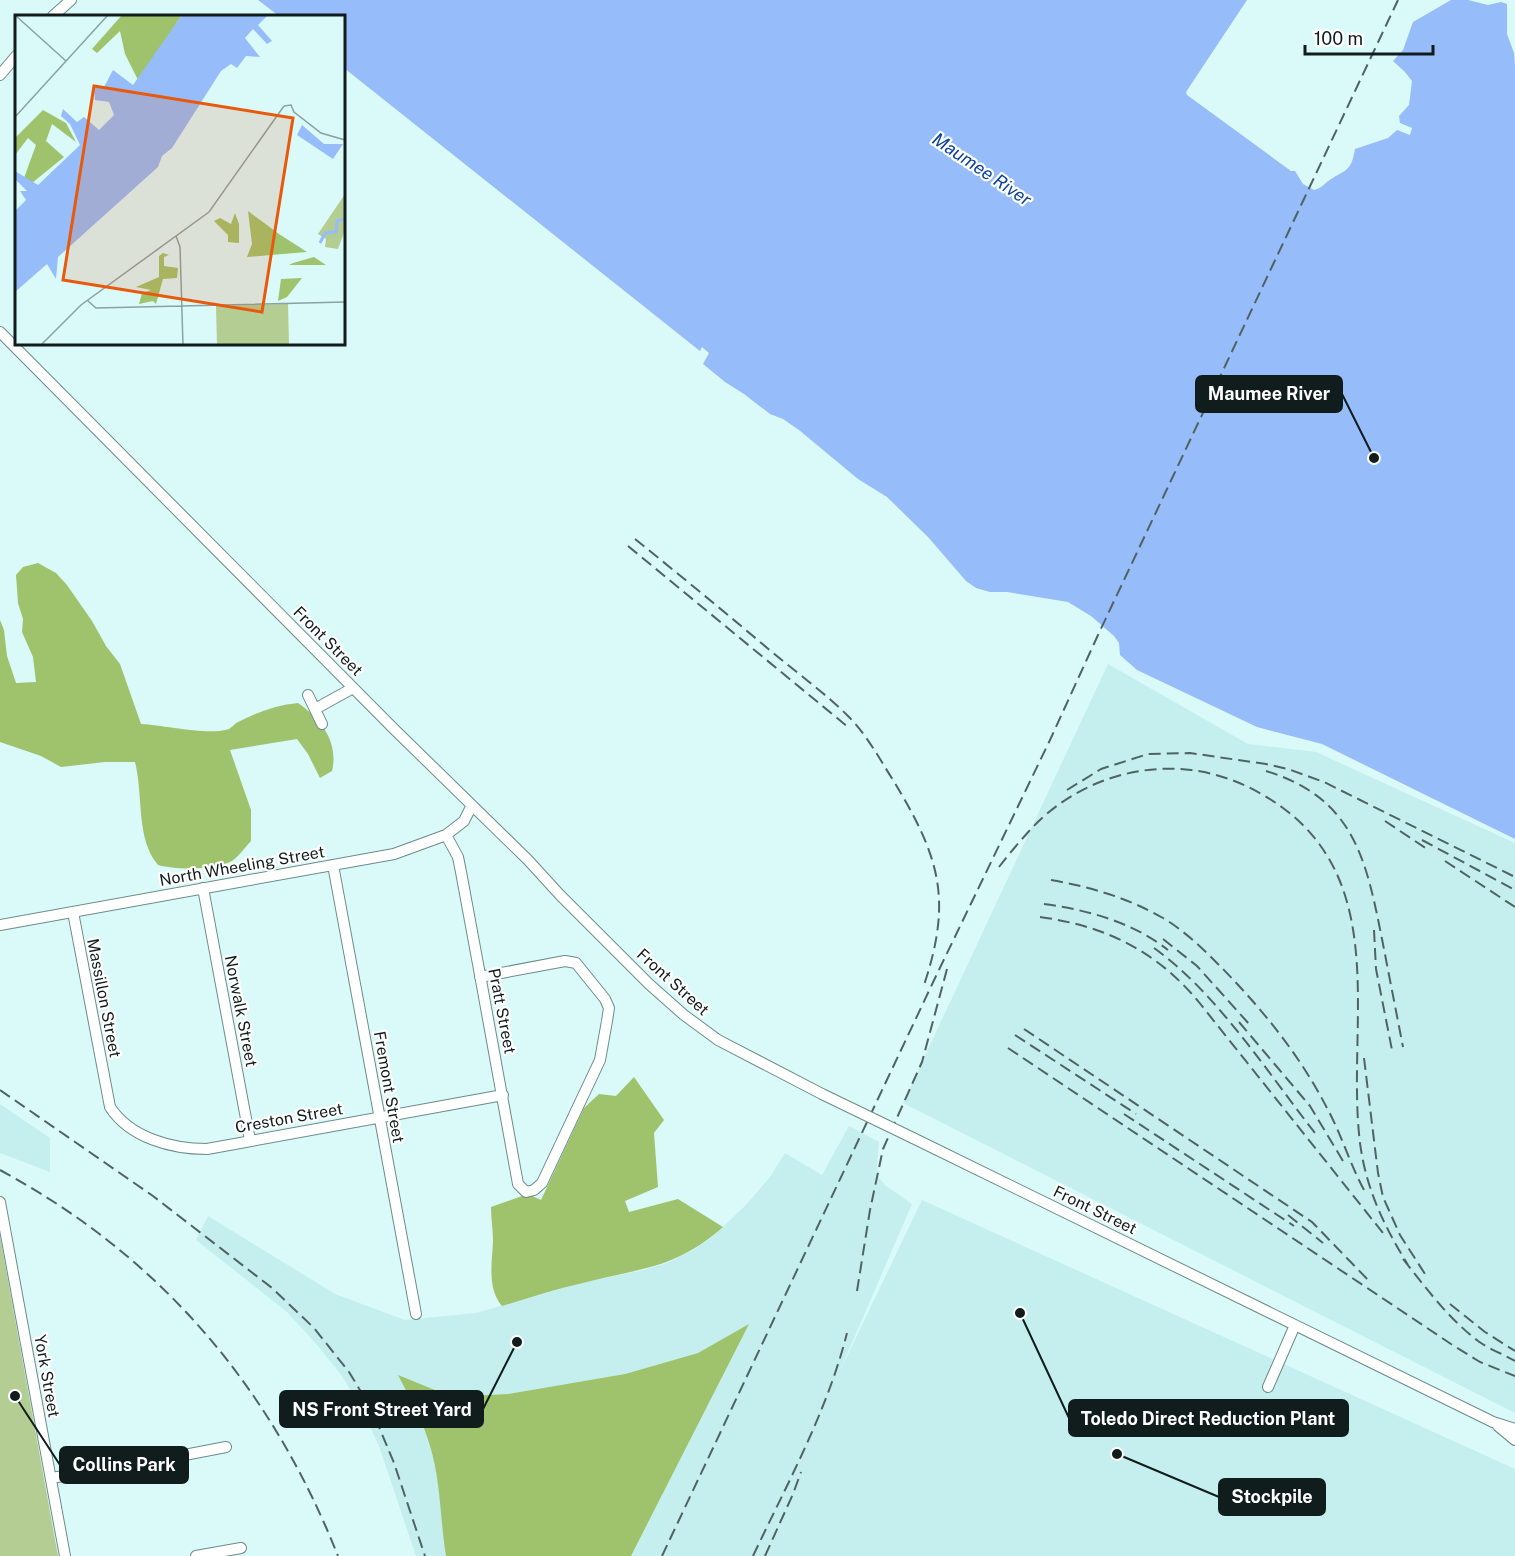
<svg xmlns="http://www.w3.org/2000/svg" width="1515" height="1556" font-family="'Public Sans',sans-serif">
	<rect width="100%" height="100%" fill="#d9faf9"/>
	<path fill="#c4efee" d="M1108,664L1248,744L1316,752L1515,843V1413L903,1103Z
		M0,1104L50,1138V1172L0,1153Z
		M849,1126L879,1142L877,1165L879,1178L886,1186L912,1204L839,1373L922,1200L1515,1469V1556H631L748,1325L698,1353L625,1374L508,1394L468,1396L435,1390L399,1376L419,1415L431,1447L438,1481L446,1556H416L379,1446L364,1414L342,1376L318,1346L287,1312L196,1240L208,1216L335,1294L405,1320L476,1313L580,1283L644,1270L667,1263L692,1251L712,1237L746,1205L770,1177L785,1153L822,1175Z"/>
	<path fill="#b3cd92" d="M0,1236L58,1556H0Z"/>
	<path fill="#9fc36c" d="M38,563L56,573L67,585L92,621L106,646L120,664L141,724C164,725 209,736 229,729C232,727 234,725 236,723C255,713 276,705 298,703C321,719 339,742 332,771L320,778L308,754L297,739L230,750L251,810V841C245,847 238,858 230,862C213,870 176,870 158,865C154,860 150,854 148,848C138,821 142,790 135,762H105L61,767L41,756L0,742V620L4,630L7,656L16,683L36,682L33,657L22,632L23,619L18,603L16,575L23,567Z
		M634,1077L664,1120L654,1133L658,1187L625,1201L629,1212L678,1199L723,1227C676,1269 640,1268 583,1283C556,1289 529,1298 502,1306C487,1288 492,1264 493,1241C493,1230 491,1219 491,1207L528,1194L541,1200L584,1108L599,1094L616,1096Z
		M749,1324L631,1556H446C440,1520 441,1482 430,1446C423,1421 410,1398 398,1375L435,1390L468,1396L508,1394L625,1374L698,1353Z"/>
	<path fill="#96bcf9" d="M258,0H1247L1186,92L1187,95L1291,171H1295L1303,184L1314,190C1321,188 1322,186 1327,182C1344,169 1351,174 1355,149L1388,138L1397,130L1410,135L1412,128L1400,123L1399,116L1409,105L1412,81L1405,72L1393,61L1403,50L1413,22L1451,0H1468L1488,5L1501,2L1507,4V34L1514,53L1515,65V839L1322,744L1257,727L1137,670L1120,655L1119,643L1114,636L1091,616L1068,602L1007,592H990L976,588L966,581L928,537L887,497L858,479L799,430L783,419L770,414L744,394L725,382L703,364L709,353L702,347L700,351L344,68V16H279Z"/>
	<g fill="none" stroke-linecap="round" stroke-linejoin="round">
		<g stroke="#6c8b8a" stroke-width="12">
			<path id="minor" d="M53,16L71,0
				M0,75L16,56
				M0,332L395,730L528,860L560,895L649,984L684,1015L718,1040L822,1094
				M308,695L322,724
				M315,709L353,688
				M446,835L458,857L461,872C480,976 500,1080 518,1184L526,1192L534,1190L542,1183L600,1060L607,1021L609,1008L605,999L576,963L565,961L480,977
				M333,865L416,1314
				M203,888L250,1140
				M73,912L110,1107C130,1138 172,1149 207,1149L503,1095
				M0,925L394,854L446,835L464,821L472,805
				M913,1138L1493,1422L1515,1429
				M0,1202L65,1556
				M1268,1387L1295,1325
				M1498,1426L1515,1440
				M51,1478L122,1467L226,1447
				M196,1556L241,1548"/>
		</g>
		<use href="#minor" stroke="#fff" stroke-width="10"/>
		<path stroke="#506362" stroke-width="2" stroke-dasharray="12 6" stroke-linecap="butt" d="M635,539C681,576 727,614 772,652C797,673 825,693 848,716C867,735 879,758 893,780C939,856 953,898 924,985
			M628,546L848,727
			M1266,771C1354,798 1366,859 1382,939C1389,975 1396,1011 1403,1047
			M1067,790L1101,769L1148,754L1190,753L1266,764L1288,769L1324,782L1515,877
			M1385,821L1427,849
			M1422,840L1515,890
			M1445,861L1515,907
			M999,867C1009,854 1020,841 1031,829C1072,785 1132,763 1191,770C1224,774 1256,788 1283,808C1391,888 1346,1029 1360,1143C1366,1189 1384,1226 1408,1265
			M1051,880C1091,887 1128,898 1163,918C1185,931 1204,950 1222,968C1264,1011 1301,1057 1328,1110C1342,1136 1350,1164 1364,1190
			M1044,904C1088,910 1132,922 1168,950
			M1040,917C1106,926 1156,951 1198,1001L1383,1233
			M1374,930L1376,969L1392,1050
			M1163,939L1197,966L1250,1025
			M1154,948C1216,992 1268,1073 1315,1133
			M1239,1022L1310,1106L1343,1161
			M1024,1029L1312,1222L1371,1283
			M1015,1035L1136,1114
			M1008,1048L1451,1344L1480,1362L1515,1376
			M1364,1058L1378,1173L1383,1197L1400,1235L1425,1274
			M0,1090L153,1196L272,1288L314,1328L349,1372L372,1410L394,1463L425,1556
			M1124,1114L1294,1226
			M0,1170C161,1257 271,1387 338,1556
			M1288,1215L1323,1243
			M1403,1259C1426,1288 1448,1318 1478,1341C1489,1349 1503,1354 1515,1361
			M857,1291L870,1210L883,1149L922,1062L947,969
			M1450,1304L1485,1332L1515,1351
			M662,1556L936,976L1050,740L1098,635L1398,0
			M753,1556C787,1484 827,1412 847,1333
			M765,1556L793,1494L801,1472"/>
		<g stroke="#6c8b8a" stroke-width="12" stroke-linecap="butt">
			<path id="minor-bridge" d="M822,1094L913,1138"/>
		</g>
		<use href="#minor-bridge" stroke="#fff" stroke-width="10"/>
	</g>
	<g text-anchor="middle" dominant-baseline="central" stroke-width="4.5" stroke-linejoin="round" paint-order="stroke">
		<g font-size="16" fill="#101d1c" stroke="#fff">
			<text transform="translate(328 641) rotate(45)">Front Street</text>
			<text transform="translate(242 866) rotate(-10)">North Wheeling Street</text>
			<text transform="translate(673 982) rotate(42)">Front Street</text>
			<text transform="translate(104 998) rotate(79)">Massillon Street</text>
			<text transform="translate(241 1011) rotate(79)">Norwalk Street</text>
			<text transform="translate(502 1011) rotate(79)">Pratt Street</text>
			<text transform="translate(389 1087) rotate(80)">Fremont Street</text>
			<text transform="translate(289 1118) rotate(-10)">Creston Street</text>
			<text transform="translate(1095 1210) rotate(26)">Front Street</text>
			<text transform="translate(47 1376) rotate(80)">York Street</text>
		</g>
		<g font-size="18" font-style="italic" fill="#094298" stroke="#fff">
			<text transform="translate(982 169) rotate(34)">Maumee River</text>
		</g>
	</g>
	<g transform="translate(15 15)">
		<rect width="330" height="330" fill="#d9faf9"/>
		<path d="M330,179V215L323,234L310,232L311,224L303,219ZM273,289L274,330H202L201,291Z" fill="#b3cd92"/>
		<path d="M107,0H167L123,65L110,39L105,16L82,38L77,34ZM28,95L51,108L61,127L37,109L31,126L49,142L17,168L9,163L21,130L13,123L0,140V123ZM233,196L264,219L292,237L232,242L237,229ZM220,198L224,209V228L213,227V220L199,206L205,203L216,209ZM148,238L154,240L149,242V251L163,253L162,263L148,264L141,289L138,286L124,289L127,278L136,275L121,272L144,262V241ZM299,242L311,250H274L278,248ZM287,263L272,282L263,286L266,264Z" fill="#9fc36c"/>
		<path d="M167,0H253L243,10L257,26L252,29L238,14L230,23L245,42L231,41L222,53L216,49L206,56L157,133L147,141L143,152L43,242L41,264L32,249L0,277V196L11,185L5,176H12L0,164V156L23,170L65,130L55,109L46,101L48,94L62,107L69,102L84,115L99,100L94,87L80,85L79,72H89L98,55L118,70ZM287,110L309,129H328L318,144L282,120Z" fill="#96bcf9"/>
		<path fill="none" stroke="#96bcf9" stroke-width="3" d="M305,228L310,218L321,217L322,206L330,204"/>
		<path fill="none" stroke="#89a2a1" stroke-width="1.5" d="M0,0L51,46M269,91L276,90L279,97L306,118L330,125M0,102L93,0M161,221L165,232L168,330M72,285L81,293L330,287M26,330L66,290L194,197L269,91"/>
		<path fill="#e8590c" fill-opacity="0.15" stroke="#e8590c" stroke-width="3" d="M79,71L278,103L247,297L48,265Z"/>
		<rect width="330" height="330" fill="none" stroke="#101d1c" stroke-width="3"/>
	</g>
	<path fill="none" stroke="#101d1c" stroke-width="2" d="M1374 458L1342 394M517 1342L483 1409M1020 1313L1069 1418M15 1396L60 1465M1117 1454L1219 1497"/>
	<g fill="#101d1c" stroke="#fff" stroke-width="2">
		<circle cx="1374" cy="458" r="6"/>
		<circle cx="517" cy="1342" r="6"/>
		<circle cx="1020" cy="1313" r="6"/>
		<circle cx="15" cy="1396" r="6"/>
		<circle cx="1117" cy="1454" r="6"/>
	</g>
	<g fill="#101d1c" stroke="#101d1c" stroke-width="2">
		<rect x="1196" y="376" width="146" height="36" rx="6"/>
		<rect x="280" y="1391" width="203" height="36" rx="6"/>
		<rect x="1069" y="1400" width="279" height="36" rx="6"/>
		<rect x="60" y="1447" width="128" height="36" rx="6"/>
		<rect x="1219" y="1479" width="106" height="36" rx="6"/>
	</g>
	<g font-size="18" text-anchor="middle" font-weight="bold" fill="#fff">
		<text x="1269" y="400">Maumee River</text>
		<text x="382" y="1416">NS Front Street Yard</text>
		<text x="1208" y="1425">Toledo Direct Reduction Plant</text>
		<text x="124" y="1471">Collins Park</text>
		<text x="1272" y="1503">Stockpile</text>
	</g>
	<path d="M1305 45v9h128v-9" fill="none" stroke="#101d1c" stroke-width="3"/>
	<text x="1314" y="45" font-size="18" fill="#101d1c" stroke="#ffffff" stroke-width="4.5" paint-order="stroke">100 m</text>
</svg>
